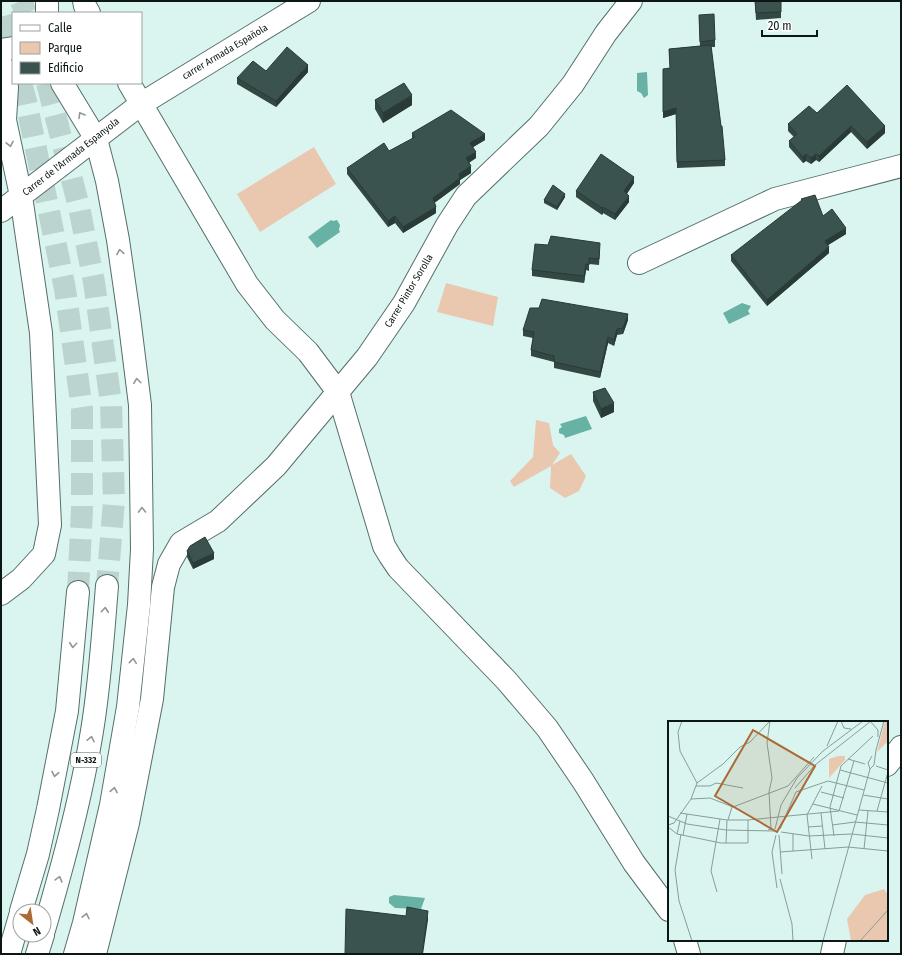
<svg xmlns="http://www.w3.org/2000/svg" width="902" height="955" font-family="'Fira Sans Condensed',sans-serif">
	<rect width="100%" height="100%" fill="#daf5f0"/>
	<path fill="#eac8b0" d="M314,147L336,184L260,232L237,194Z
		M446,283L498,297L493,326L437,312Z
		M536,420L549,423L553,445L560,453L552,465L571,454L586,476L579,491L565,498L550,488L551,466L514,487L510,481L533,457Z"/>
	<path fill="#67b1a5" d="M647,72L648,95L644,98L641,93L637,91V73Z
		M331,220L333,221L337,220L340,225L339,230L340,232L317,248L308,237Z
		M742,303L751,306L748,311L750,314L729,324L723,313Z
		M586,416L592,429L565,438L564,435L559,433V429L562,427L560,424Z
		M394,895L425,898L421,909L395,908L389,903V897Z"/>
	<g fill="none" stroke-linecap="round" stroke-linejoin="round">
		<path stroke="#bbd4cf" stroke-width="22" stroke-dasharray="22 11" stroke-linecap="butt" d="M21,1L26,13
			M1,17L13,55
			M21,83L26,101L65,289L82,409V509L78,592
			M47,83L79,207L94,282L111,403L114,501L107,586"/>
		<g stroke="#556e69" stroke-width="24">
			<path id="minor" d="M84,1L85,6L89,13
				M1,64L3,68L7,87L5,120L21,196L41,333L50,525L44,554L21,579L1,594
				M129,83L247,284L275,320L308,352L338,392L384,546L390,556L398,568L506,680L547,728L583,781L634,863L669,910
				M1,211L141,104L309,1
				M639,263L775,199L901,166
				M887,765L901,747
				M685,940L689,954
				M95,954L128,823L152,699L163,587L169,564L181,543L218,521L276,466L367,357L404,303L447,225L466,196L539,126L573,84L606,33L631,1
				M832,954L835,940"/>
		</g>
		<g stroke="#556e69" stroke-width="24">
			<path id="major" d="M47,1V13
				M1,50L13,48"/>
		</g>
		<g stroke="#556e69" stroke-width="24">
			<path id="highway" d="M62,83L96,139L107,181L118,240L129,317L140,405L141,476L142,549L139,605L128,707L111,805L84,923L75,954
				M21,911L38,854L48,809L67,711L78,592
				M44,930C63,864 81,799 92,731C100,683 103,634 107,586
				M9,954L20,916
				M37,954L43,935"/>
		</g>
		<use href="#minor" stroke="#fff" stroke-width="22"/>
		<use href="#major" stroke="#fff" stroke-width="22"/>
		<use href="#highway" stroke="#fff" stroke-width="22"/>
	</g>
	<path fill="#334743" d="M755,1H781V18L756,20Z
		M699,15L715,40V47H711L725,160V166L677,168L676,114L663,118V69L670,68L669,49L700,46Z
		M266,71L308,72L276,107L237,84V78Z
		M375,100L412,105L383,123L375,109Z
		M817,113L885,133L867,149L851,132L819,162L816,160L811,164L806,161L803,163L789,147V141L794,137L788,131V124Z
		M412,133L485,140L473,147L476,158L469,163L471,173L460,180V184L434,203L436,213L403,233L395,223L388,227L347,174V168L389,151L412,139Z
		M634,183L627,194L629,202L615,220L603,213L602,215L576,197V191Z
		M565,197L557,210L544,203V200Z
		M823,216L846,234L828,245L829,253L767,306L731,261V255Z
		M548,245L600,249L599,265L589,264V271L586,270L584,283L532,276V270Z
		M628,320L623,334L617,335L614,346L608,343L600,378L554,368V362L531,356V350L533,338L523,336V330Z
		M593,392L614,412L601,418L593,401Z
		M187,551L214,559L193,569L187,557Z"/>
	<path fill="#293a37" d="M308,65V72L276,107V101Z
		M412,95V105L383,123V113Z
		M676,108V114L663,118V112Z
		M851,126V132L819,162V156Z
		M885,126V133L867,149V142Z
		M485,134V140L470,149V143Z
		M476,152V158L466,164V158Z
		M806,154V161L803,163V157Z
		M816,154V160L811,164V158Z
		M471,166V173L460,180V184L433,204V198L459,174Z
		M634,177V183L624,197V191Z
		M565,194V197L557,210V207Z
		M629,196V202L615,220V214Z
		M436,207V213L403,233V227Z
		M603,207V213L602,215V208Z
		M395,216V223L388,227V221Z
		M846,228V234L825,247V241Z
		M829,247V253L767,306V300Z
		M586,264V270L584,283V276Z
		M628,314V320L623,334V328Z
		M617,329V335L614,346V340Z
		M608,337V343L600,378V372Z
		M614,403V412L601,418V409Z
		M214,553V559L193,569V563Z
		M428,911V920L423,954H422Z"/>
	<path fill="#3b534e" stroke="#293a37" d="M755,1H781V12L756,13Z
		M714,14L715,40L700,42L699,15Z
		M711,45L721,126H722L725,160L677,162L676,108L663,112V69L670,68L669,49Z
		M287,47L308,65L276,101L237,78L253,61L266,71Z
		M404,83L412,95L383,113L375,100Z
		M847,85L885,126L867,142L851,126L819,156L816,154L811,158L806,154L803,157L789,141L797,134L788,124L809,106L817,113Z
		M451,110L485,134L470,143L476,152L466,158L471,166L459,174L460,178L433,198L436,207L403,227L395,216L388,221L347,168L384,143L389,151L415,137L412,133Z
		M601,154L634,177L624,191L629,196L615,214L603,207L602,208L576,191Z
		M553,185L565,194L557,207L544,200Z
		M815,195L823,216L832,209L846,228L825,241L829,247L767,300L731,255L802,200L801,199Z
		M551,236L600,243L599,259L589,258V265L586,264L584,276L532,270L535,244L548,245Z
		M542,299L628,314L623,328L617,329L614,340L608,337L600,372L554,362V356L531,350L534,332L523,330L530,308H539Z
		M605,388L614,403L601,409L593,392Z
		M205,537L214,553L193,563L187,551L190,546Z
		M407,907L428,911L422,954H345L346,909L406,916Z"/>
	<defs><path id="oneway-chevron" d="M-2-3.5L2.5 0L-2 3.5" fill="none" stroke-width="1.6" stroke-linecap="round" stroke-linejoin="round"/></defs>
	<g stroke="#929695">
		<use href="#oneway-chevron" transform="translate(81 115) rotate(-121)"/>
		<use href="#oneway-chevron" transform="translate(10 144) rotate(78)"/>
		<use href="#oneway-chevron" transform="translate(120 252) rotate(-99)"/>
		<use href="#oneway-chevron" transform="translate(137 381) rotate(-97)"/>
		<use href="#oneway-chevron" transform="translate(142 510) rotate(-91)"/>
		<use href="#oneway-chevron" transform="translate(105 610) rotate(-85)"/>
		<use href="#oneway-chevron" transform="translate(73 645) rotate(95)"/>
		<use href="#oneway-chevron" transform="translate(133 661) rotate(-84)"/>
		<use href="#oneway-chevron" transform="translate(91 739) rotate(-78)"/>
		<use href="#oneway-chevron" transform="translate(55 774) rotate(101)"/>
		<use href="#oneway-chevron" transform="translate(114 790) rotate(-80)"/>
		<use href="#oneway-chevron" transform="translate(59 879) rotate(-74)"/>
		<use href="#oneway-chevron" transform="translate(86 916) rotate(-77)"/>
	</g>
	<g text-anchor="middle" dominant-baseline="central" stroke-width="4" stroke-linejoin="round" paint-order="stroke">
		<rect fill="#fff" stroke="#555c5a" stroke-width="1" x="71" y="753" width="30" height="14" rx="3"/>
		<g font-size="9" font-weight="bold" fill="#0c1614">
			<text x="86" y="760">N-332</text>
		</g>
		<g font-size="10" fill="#0c1614" stroke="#fff">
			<text transform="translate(225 52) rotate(-31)">carrer Armada Española</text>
			<text transform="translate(71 157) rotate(-38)">Carrer de l'Armada Espanyola</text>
			<text transform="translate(409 291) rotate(-59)">Carrer Pintor Sorolla</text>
		</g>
	</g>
	<g transform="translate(668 721)">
		<rect width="220" height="220" fill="#daf5f0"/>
		<path d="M217,0H220V20L209,31ZM170,35H177V39L161,57V38ZM216,168L220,174V220H183L179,198L197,174Z" fill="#eac8b0"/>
		<path fill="none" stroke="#889c98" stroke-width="1" d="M14,0L10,11L12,30L29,62M173,0L176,7L183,8M202,0L210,9V16M159,25L170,0M208,29L216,0M180,38L197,43M208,45L220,49M202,48L200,42L204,35M172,49L220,62M29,62L55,43L72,26L82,21L102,0M28,65H42L48,62L75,67M127,67L147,44L203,0M153,71L176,77M195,74L220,78M23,78L42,77L65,86L120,65L146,36M145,83L189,94M191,89L220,91M209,90L220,51M12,92L59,99H80L171,90L186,40M153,92L157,128M0,95L19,103L58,109L106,110M60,99L64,86M0,104L6,102L23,78L29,62M164,104L187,101L220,104M0,106L9,113L53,122H80V99M140,106L154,105M107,108L113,84L129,57L155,30L195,0M112,108L128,71L160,60L196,69M100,109L103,108L101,71L104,57L99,22L102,0M113,111L141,115L184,113M9,113L12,100M13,113L7,149L11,180L24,220M125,113V130M184,113L220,117M15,114L19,93M108,114L104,131L109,167M111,114L114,153M166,115L162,86L173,45L205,15M58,122L59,99M196,128L200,90M112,131L180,126L220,130M144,138L139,94L154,65M112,158L124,203L125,220M49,171L43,150L52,98M155,220L202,48L206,44L208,29M192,220L220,189"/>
		<path fill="#ab6a34" fill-opacity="0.15" stroke="#ab6a34" stroke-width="2" d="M85,9L147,45L109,111L47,75Z"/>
		<rect width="220" height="220" fill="none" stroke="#0c1614" stroke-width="2"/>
	</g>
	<rect width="902" height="955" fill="none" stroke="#0c1614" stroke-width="4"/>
	<rect x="12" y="12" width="130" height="72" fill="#ffffff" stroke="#9ea2a1"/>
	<rect x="20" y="25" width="20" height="6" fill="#ffffff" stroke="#9ea2a1"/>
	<text x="48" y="32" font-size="12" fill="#0c1614">Calle</text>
	<rect x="20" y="42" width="20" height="12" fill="#eac8b0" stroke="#9ea2a1"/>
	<text x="48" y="52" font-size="12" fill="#0c1614">Parque</text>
	<rect x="20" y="62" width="20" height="12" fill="#3b534e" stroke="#9ea2a1"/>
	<text x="48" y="72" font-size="12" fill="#0c1614">Edificio</text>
	<g transform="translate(32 923) rotate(150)"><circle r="19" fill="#ffffff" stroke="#9ea2a1"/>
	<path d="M0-3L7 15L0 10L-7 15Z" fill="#ab6a34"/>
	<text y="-6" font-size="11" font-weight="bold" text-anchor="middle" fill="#0c1614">N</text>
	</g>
	<path d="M762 30v6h55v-6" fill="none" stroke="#0c1614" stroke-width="2"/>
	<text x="768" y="30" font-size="12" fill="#0c1614" stroke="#ffffff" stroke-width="3" paint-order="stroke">20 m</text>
</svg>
